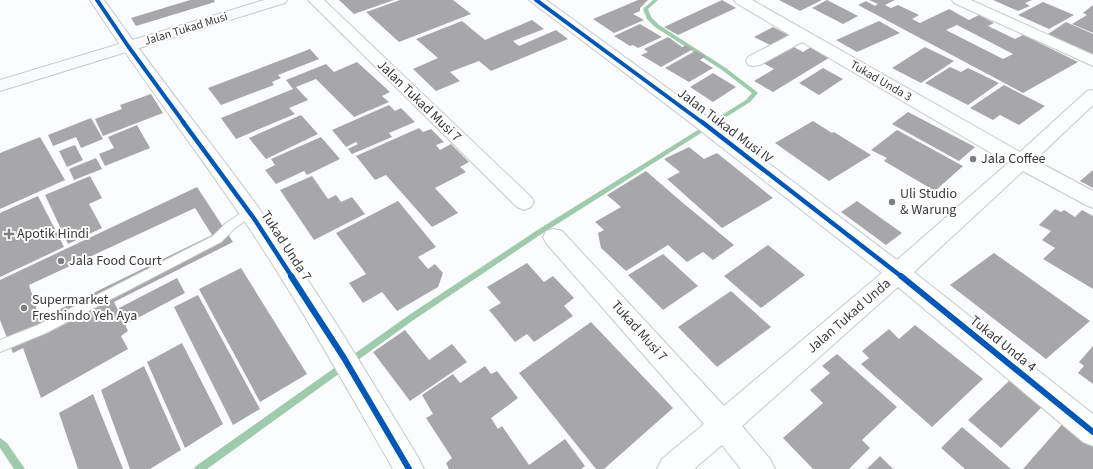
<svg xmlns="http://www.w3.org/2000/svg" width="1093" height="469" font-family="'Source Sans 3',sans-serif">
	<rect width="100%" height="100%" fill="#fbfcfd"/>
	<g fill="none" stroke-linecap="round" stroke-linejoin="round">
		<path fill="#9fcbad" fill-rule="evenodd" d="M653,0H658L648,9L651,17L659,25L726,68L757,92L758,93L750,102L543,233L415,319L207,469H194L196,466L409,315L539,229L746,100L752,93L722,70L655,27L647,19L643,9Z
			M0,438L7,443L25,469H14L0,448Z"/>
	</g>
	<path fill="#a7a7a9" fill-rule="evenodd" d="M190,0H214L215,2L136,26L131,18Z
		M339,0H394L354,14Z
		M400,0H453L471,14L399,42L366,12Z
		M638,0H648L640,8V11L633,14L644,20L614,33L593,19Z
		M722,0L736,8L678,35L664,27Z
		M779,0H822L800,11Z
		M827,0L858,16L843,24L812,8Z
		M869,0H895L885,5L891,8L898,5L919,15L912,19L920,23L949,9L969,20L979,15L994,23L988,26L1015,39L1023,35L1078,62L1023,93L858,5L866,1L875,6L878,4ZM957,25L1013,54L1003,59L946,30Z
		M993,0H1032L1025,3L1030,6L1018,11Z
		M1043,2L1074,15L1049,29L1018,15Z
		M1093,5V33L1072,24L1087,15L1083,13Z
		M532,20L544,29L513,41L519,46L556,30L568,39L491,71L479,61L450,72L460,81L436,91L413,69L438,58L416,39L462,21L485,40Z
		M879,21L900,33L857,52L836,40Z
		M1066,22L1093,34V54L1048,34Z
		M640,24L662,37L638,48L633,45L630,46L614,36Z
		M773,27L790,36L772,46L754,37Z
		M668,37L682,47L686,45L693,49L661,67L641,55L648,52L644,49Z
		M788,44L803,52L813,46L832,56L773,92L754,81L774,69L759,61Z
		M925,47L954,61L921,83L892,68Z
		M310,49L319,59L278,75L281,78L272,82L274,85L221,105L208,88Z
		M695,51L706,56L700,60L713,68L689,82L665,68Z
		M357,62L390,92L382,96L389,102L354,117L316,79L296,87L308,100L289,108L295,114L236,139L221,118L293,89L286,80L326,64L334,72Z
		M950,67L961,72L968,68L999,83L968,105L925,83Z
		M823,68L843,79L819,95L799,83Z
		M713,73L736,87L713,102L690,87Z
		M1004,85L1045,106L1019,125L1000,115L993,120L970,108Z
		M151,94L163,113L103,136L95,119L122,109L120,105Z
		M389,105L395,111L401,108L415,122L389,133L392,137L352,154L348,149L358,144L356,142L346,147L332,130Z
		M908,112L975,147L959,161L892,124Z
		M301,115L318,134L266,159L249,138Z
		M91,118L103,139L81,148L76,137L53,146L48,135Z
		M813,121L832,133L834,132L871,155L829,181L775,143Z
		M137,125L150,148L105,166L99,154L114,148L108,137Z
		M419,128L423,132L431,129L444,142L436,145L440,150L451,144L469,162L460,167L466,172L435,188L458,213L432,227L386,175L375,180L356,156Z
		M897,130L963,166L935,191L884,161L887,158L871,150Z
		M40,137L65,180L0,209V153Z
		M321,137L340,159L307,175L304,171L276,184L265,170L275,165L271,159Z
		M75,145L83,160L67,167L59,151Z
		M689,147L704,159L717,153L773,198L722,228L667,179L680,172L664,159Z
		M96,158L102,169L74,180L69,169Z
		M1093,170V188L1080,181Z
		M646,171L683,203L734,245L713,260L703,252L687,262L668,245L626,271L601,248L598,233L604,230L595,222L621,207L607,195Z
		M90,176L102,198L89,204L102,228L68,244L45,195Z
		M312,176L328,199L336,195L341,202L352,197L365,214L314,240L280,190Z
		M197,187L233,242L114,302L128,331L121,336L128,349L41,398L23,348L13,353L0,320V280ZM195,208L212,235L40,319L29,285Z
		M38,196L64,247L0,277V213Z
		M398,201L436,247L418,257L428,269L435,264L443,273L438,287L397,311L382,292L363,303L349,283L366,274L336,233Z
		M857,201L902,233L886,245L841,212Z
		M1055,209L1061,212L1064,210L1075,217L1082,210L1093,216V289L1043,259L1055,248L1042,240L1051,231L1039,225Z
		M768,245L805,275L761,308L724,276Z
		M994,253L1090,321L1046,359L950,285Z
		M663,254L698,286L663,310L628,275Z
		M527,263L544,282L553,276L574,298L564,306L573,316L534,342L527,334L515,342L489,310L501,303L487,287Z
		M241,268L307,374L260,402L199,289Z
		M177,278L185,293L126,324L119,308Z
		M731,291L771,327L717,367L678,327Z
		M198,295L260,409L233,425L174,307Z
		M591,322L673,408L604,469H596L519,373Z
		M915,325L983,379L932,427L861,364L869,358L862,351L889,329L899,339Z
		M405,330L429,360L452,344L467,362L410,401L373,352Z
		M182,343L223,424L185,448L147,362Z
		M1093,346V384L1078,373L1084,366L1079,362Z
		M837,354L897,407L862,440L870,448L849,469H813L783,438L823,403L810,390L830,373L822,366Z
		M144,366L181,450L150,469H130L101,390Z
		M485,366L491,374L497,371L518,398L491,418L498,429L502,426L529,465L565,439L585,466L581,469H449L446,463L452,458L426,418L433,414L422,395L453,374L460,383Z
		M1010,380L1043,406L1001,448L968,420Z
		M93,394L123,469H78L59,413Z
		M1065,421L1093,442V469H1023Z
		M962,427L1011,469H965L941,448Z
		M880,456L893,469H867Z"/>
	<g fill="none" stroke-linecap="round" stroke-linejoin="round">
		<g stroke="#c7c8ca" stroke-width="2">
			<path id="lane" d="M249,208L253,209L254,212L253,215L234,229L221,242L46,333L0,352V340L38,325L213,236L226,223Z"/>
		</g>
		<g stroke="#c7c8ca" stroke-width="2">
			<path id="street" d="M90,0H104C155,73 211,142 263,214C319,293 369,376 419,459L424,469H393C346,387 300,304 247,225C196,149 140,77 90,0Z
				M308,0H324L531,197L534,202L531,207L524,210L517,207Z
				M529,0H546L706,116L897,260L1008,163L802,42L760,65L754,66L748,65L746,61L748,57L790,35L736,3L734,0H752L1020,152L1087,91L1093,90V105L1035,160L1093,191V208L1086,205L1023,171L914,272L1093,414V446L1083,442L898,287L742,426L770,459L775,469H741L722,445L694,469H657L662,459L704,424L546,243L543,237L546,231L554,229L562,231L724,406L882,273L692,124Z
				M952,0H971L1093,55V66L954,3Z"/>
		</g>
		<g stroke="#c7c8ca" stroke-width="2">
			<path id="secondary" d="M264,0H287L285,3L0,91V80Z"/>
		</g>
		<use href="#lane" fill="#feffff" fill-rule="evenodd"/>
		<use href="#street" fill="#feffff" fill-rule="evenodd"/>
		<use href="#secondary" fill="#f9fafc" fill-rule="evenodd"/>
		<g stroke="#fff" stroke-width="6">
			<path id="cycleway-far2" d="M97,0L128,46L184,123
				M536,0L703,123"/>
		</g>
		<g stroke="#fff" stroke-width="7">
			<path id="cycleway-far1" d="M183,122L255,220L292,277
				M702,122L902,277"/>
		</g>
		<g stroke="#fff" stroke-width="8">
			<path id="cycleway" d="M291,276L344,358L409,469
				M901,276L1093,432"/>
		</g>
		<use href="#cycleway-far2" stroke="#0057b8" stroke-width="4"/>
		<use href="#cycleway-far1" stroke="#0057b8" stroke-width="4.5"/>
		<use href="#cycleway" stroke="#0057b8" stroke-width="6"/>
	</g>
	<g fill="#7e7f81" stroke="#fff" stroke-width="1.5">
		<circle cx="973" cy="159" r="4"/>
		<circle cx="892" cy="202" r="4"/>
		<path d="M7 228h4v4h4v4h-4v4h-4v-4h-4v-4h4z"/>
		<circle cx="61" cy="261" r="4"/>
		<circle cx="24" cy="308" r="4"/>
	</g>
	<g text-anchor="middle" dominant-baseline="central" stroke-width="4" stroke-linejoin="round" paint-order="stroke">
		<g font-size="12" fill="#3a3b3e" stroke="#fff">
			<text transform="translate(186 29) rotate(-17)">Jalan Tukad Musi</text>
			<text transform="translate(881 81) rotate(30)">Tukad Unda 3</text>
		</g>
		<g font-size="14" fill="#3a3b3e" stroke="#fff">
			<text transform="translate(419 101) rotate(44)">Jalan Tukad Musi 7</text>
			<text transform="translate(725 126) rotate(37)">Jalan Tukad Musi IV</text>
			<text transform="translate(286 246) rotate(57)">Tukad Unda 7</text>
			<text transform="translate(849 316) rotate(-41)">Jalan Tukad Unda</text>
			<text transform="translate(639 331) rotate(48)">Tukad Musi 7</text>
			<text transform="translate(1003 344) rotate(39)">Tukad Unda 4</text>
		</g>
		<g font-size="14" fill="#3a3b3e" stroke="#fff" text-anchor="start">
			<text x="981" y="159">Jala Coffee</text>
			<text x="900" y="194">Uli Studio<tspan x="900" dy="16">&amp; Warung</tspan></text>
			<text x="17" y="234">Apotik Hindi</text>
			<text x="69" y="261">Jala Food Court</text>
			<text x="32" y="300">Supermarket<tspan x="32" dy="16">Freshindo Yeh Aya</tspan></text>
		</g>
	</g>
</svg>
